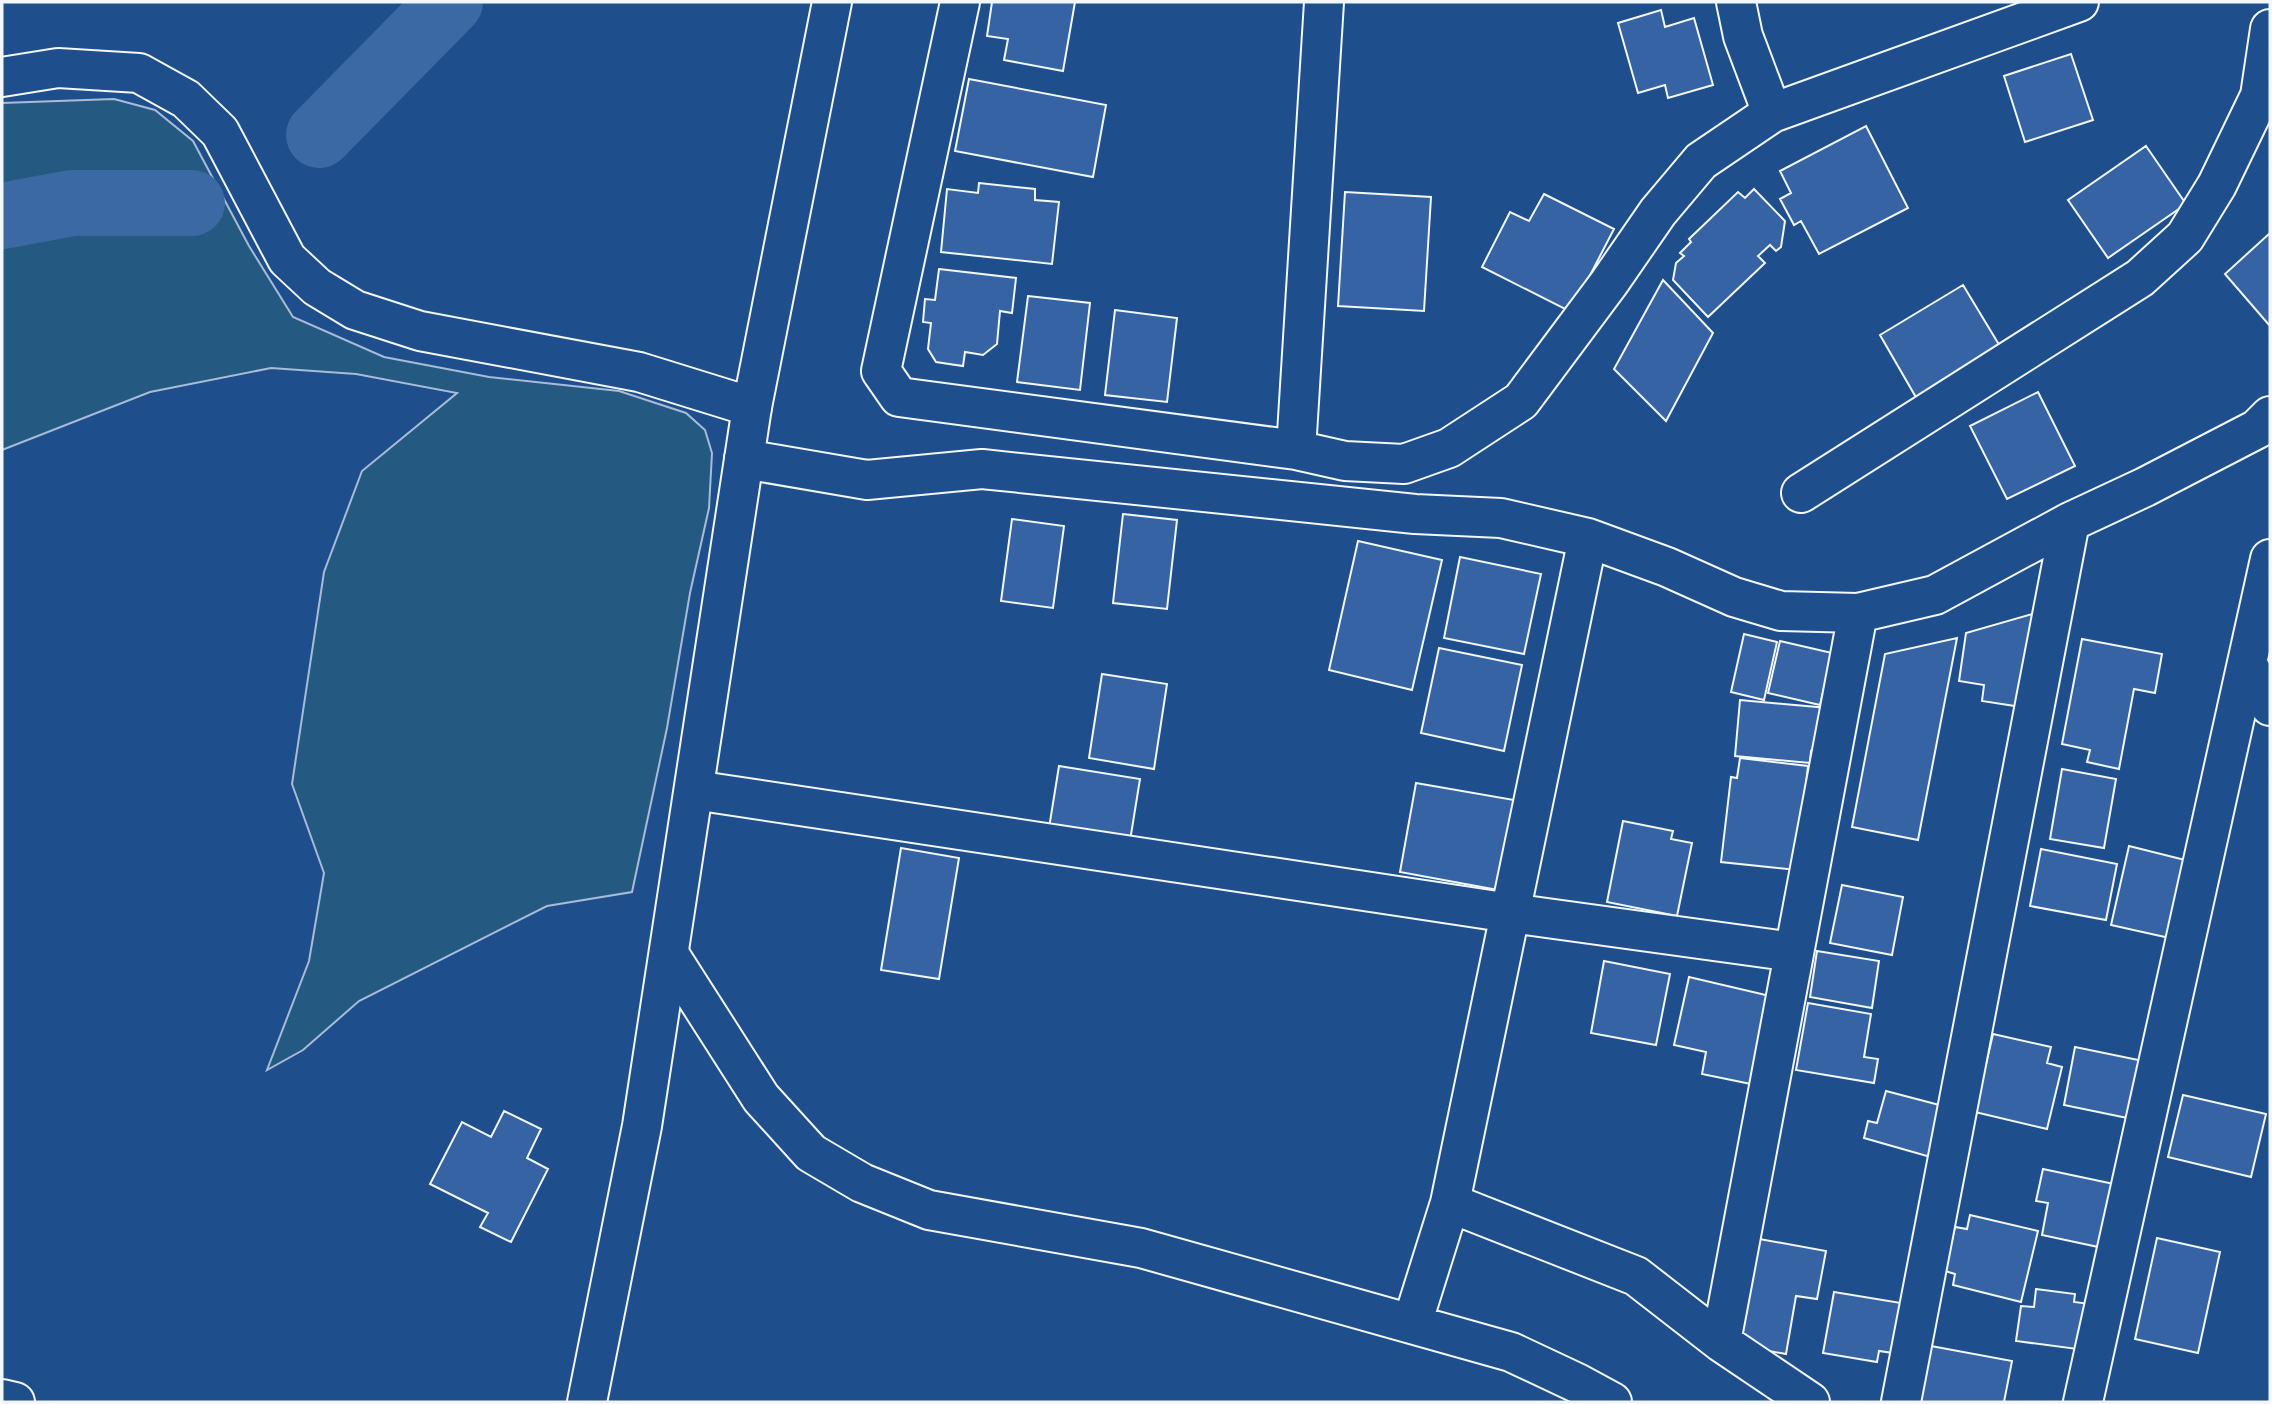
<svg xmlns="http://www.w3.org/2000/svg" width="2272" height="1404" font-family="Rubik,sans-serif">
	<rect width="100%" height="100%" fill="#1f4e8c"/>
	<path fill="#245a82" stroke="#a8bbd7" stroke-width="2" d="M114,99L155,110L193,141L249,246L293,317L384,357L489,377L619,391L686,413L705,430L712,453L709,508L690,593L667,728L632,892L547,906L359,1001L303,1050L267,1070L309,961L324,873L292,784L324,572L362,471L457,393L356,374L271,368L150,392L2,450V103Z"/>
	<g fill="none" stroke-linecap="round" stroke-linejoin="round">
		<path stroke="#3b69a3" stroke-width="66" d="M319,135L450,2
			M2,216L72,203H192"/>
	</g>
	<path fill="#3563a3" stroke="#f2f6ff" stroke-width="2" d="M992,2H1075L1063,71L1004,60L1008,39L987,36Z
		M1661,10L1665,27L1694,18L1713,85L1668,98L1665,85L1638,93L1618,23Z
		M2071,54L2093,120L2025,142L2004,76Z
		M969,79L1106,105L1093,177L955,151Z
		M1866,126L1908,208L1819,254L1801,221L1794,225L1780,199L1791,193L1780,171Z
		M2146,146L2186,204L2108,258L2068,200Z
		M979,183L1035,189V200L1059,202L1052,264L941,252L947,189L978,193Z
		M1754,189L1785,221L1781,247L1776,251L1770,245L1758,256L1765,263L1708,317L1673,280L1676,263L1684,256L1680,253L1691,242L1689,239L1738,192L1745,198Z
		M1345,192L1431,197L1424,311L1338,306Z
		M1544,194L1614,229L1571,312L1482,267L1510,212L1529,221Z
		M2270,233V326L2225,274Z
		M939,269L1016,278L1012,313L1000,311L997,344L983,355L965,352L963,366L936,362L928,349L931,323L923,322L925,299L935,300Z
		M1663,280L1713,333L1666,421L1614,369Z
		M1963,285L2001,348L1917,399L1880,335Z
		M1028,296L1090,303L1080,390L1017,382Z
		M1115,310L1177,318L1167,402L1105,395Z
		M2038,392L2075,466L2007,499L1970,426Z
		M1123,514L1177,520L1167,609L1113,603Z
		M1012,519L1064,526L1053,608L1001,601Z
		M1358,541L1442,560L1412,690L1329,670Z
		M1460,557L1541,574L1524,654L1444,638Z
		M2043,611L2028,708L1982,701L1984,685L1959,681L1966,633Z
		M1744,634L1777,642L1764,700L1731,692Z
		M1957,638L1918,840L1852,827L1885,654Z
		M2082,639L2162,654L2155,693L2134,689L2119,769L2087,762L2090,750L2062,744Z
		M1780,641L1832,653L1820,705L1768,693Z
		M1439,648L1522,665L1504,751L1421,733Z
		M1102,674L1167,684L1154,769L1089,758Z
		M1740,700L1828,708L1825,753L1811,751L1810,763L1735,756Z
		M1740,758L1808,766L1796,870L1721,862L1731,777L1737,778Z
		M1059,766L1140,779L1130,841L1049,828Z
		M2062,769L2116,779L2104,848L2050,839Z
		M1416,783L1514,800L1498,890L1400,872Z
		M1623,821L1673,831L1671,839L1692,843L1677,916L1607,902Z
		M2129,846L2189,861L2174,939L2111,925Z
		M901,848L959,858L939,979L881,970Z
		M2041,849L2117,864L2106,920L2030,906Z
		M1842,885L1903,897L1892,955L1830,943Z
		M1817,951L1879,961L1872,1008L1810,997Z
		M1604,961L1670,974L1656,1045L1591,1033Z
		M1689,977L1770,996L1751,1084L1702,1074L1706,1052L1674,1045Z
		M1808,1003L1871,1014L1864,1057L1878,1059L1874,1083L1796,1070Z
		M1993,1034L2051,1047L2047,1063L2062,1067L2047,1129L1975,1112Z
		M2075,1047L2153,1063L2142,1121L2064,1105Z
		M1886,1091L1947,1107L1934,1158L1864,1138L1868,1121L1877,1123Z
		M2183,1095L2266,1114L2251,1177L2168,1157Z
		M504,1111L541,1129L527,1158L548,1169L511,1242L480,1227L488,1213L430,1184L462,1122L491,1137Z
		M2043,1169L2128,1187L2103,1248L2042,1235L2048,1203L2036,1201Z
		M1970,1215L2038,1231L2021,1302L1953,1285L1955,1274L1945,1271L1955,1227L1967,1229Z
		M1754,1238L1826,1251L1817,1299L1796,1296L1786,1354L1736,1345Z
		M2157,1238L2220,1252L2198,1353L2135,1339Z
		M2036,1289L2075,1294L2074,1302L2098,1305L2092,1351L2016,1341L2021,1306L2034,1307Z
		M1834,1292L1901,1303L1893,1353L1879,1351L1877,1362L1823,1353Z
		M1931,1346L2012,1361L2004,1402H1920Z"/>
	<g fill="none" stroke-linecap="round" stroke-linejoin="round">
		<g stroke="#f2f6ff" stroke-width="42">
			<path id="minor" d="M960,2L881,371L899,397L1296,450L1345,461L1404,464L1449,448L1521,401L1609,283L1658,212L1701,161L1772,113L2079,2
				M1736,2L1743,36L1772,113
				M2,77L58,68L139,73L186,99L220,132L287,259L317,287L355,310L420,331L639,372L752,407
				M1296,450L1324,2
				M744,459L867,480L982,469L1415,514L1501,518L1588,538L1667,567L1734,597L1781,611L1858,613L1935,595L2070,522L2145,487L2257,429L2270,416
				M1801,493L2140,278L2185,237L2217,185L2260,96L2270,29
				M2247,663L2270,706
				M694,790L1510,913L1794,952
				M669,954L761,1098L811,1153L862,1183L929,1210L1141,1248L1511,1352L1577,1383L1612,1402
				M1450,1203L1636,1276L1721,1342L1810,1402
				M1412,1324L1450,1203L1588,538
				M1721,1342L1858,613
				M2,1399L15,1402
				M1901,1402L2070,522
				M2083,1402L2270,559"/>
		</g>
		<g stroke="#f2f6ff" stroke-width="42">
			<path id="major" d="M587,1402L642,1126L752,407L832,2"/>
		</g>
		<use href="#minor" stroke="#1f4e8c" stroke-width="38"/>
		<use href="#major" stroke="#1f4e8c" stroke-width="38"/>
	</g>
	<rect width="2272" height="1404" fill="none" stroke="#f2f6ff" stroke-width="7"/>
</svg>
